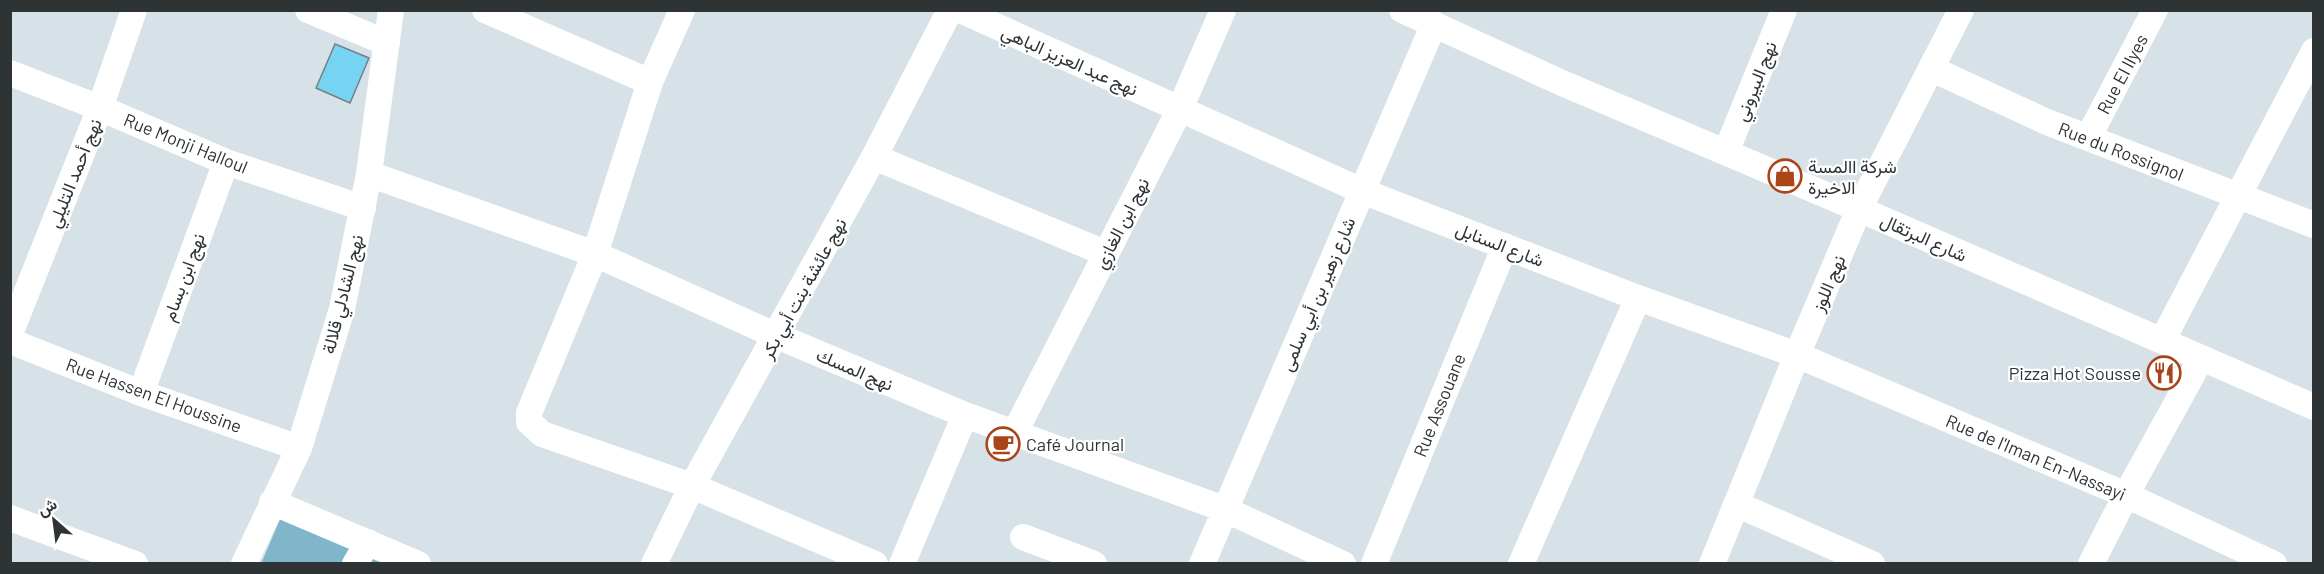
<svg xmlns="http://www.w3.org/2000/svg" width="2324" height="574" font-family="Barlow,Vazirmatn,sans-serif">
	<rect width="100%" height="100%" fill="#d6e2e7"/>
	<path fill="#80b6c9" d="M281,517L394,564H261Z"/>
	<path fill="#76d4f2" stroke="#748084" stroke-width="1.5" d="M335,44L369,58L350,103L316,88Z"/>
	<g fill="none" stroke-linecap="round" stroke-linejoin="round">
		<path stroke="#fff" stroke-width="26" d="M308,10L387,43
			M485,10L650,82
			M682,10L650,82L595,254L529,413V422L542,434L692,486L875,564
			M960,10L1362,191L1638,298L1797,355L2126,495L2274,564
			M1402,10L1562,83L1859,209L2314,407
			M1932,69L2047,122L2314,225
			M10,73L100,108L226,162L363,208
			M2088,138L2155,10
			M1726,152L1784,10
			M874,157L1105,253
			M369,174L595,254L777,336L965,415L1224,509L1343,564
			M10,334L100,108L134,10
			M10,341L141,393L299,448
			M2162,341L2314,51
			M141,393L226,162
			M1014,434L1180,109L1223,10
			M272,502L418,564
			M1736,504L1872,564
			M10,518L135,564
			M1023,537L1094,564
			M244,564L299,448L342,309L369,174L391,10
			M355,564L368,542
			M654,564L692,486L874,157L950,10
			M902,564L965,415
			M1202,564L1434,24
			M1374,564L1505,246
			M1521,564L1638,298
			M1712,564L1797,355L1859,209L1961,10
			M2091,564L2126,495L2201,359"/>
	</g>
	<defs>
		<g id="shop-ring" transform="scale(1.725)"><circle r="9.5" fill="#fff" stroke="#aa4518" stroke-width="1.5"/><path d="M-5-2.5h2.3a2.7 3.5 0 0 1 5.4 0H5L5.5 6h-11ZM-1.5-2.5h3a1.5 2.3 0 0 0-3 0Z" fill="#aa4518"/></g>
		<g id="restaurant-ring" transform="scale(1.725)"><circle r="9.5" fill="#fff" stroke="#aa4518" stroke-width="1.5"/><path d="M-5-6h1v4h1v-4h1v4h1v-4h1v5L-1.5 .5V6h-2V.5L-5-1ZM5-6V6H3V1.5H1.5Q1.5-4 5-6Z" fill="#aa4518"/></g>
		<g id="cafe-ring" transform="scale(1.725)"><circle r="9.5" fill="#fff" stroke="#aa4518" stroke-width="1.5"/><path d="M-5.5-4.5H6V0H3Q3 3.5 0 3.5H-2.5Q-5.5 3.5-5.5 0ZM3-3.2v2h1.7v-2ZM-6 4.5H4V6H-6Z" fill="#aa4518"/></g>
	</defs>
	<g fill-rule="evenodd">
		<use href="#shop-ring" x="1785" y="176"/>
		<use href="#restaurant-ring" x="2164" y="373"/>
		<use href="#cafe-ring" x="1003" y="444"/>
	</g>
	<g text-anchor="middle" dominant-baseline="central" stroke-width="4.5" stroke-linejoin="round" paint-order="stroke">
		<g font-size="18" fill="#2e3335" stroke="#fff">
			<text transform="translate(1070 60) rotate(24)">نهج عبد العزيز الباهي</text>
			<text transform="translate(2122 74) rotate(-62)">Rue El Ilyes</text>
			<text transform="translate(1755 81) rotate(-68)">نهج البيروني</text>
			<text transform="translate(186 143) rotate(22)">Rue Monji Halloul</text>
			<text transform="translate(2121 151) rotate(21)">Rue du Rossignol</text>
			<text transform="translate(74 173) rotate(-68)">نهج أحمد التليلي</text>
			<text transform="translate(1121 223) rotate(-63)">نهج ابن الغازي</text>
			<text transform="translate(1924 237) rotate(24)">شارع البرتقال</text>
			<text transform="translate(1500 244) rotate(21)">شارع السنابل</text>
			<text transform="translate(183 277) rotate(-70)">نهج ابن بسام</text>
			<text transform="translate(1828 283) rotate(-67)">نهج اللوز</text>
			<text transform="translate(803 288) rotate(-61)">نهج عائشة بنت أبي بكر</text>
			<text transform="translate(342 294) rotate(-76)">نهج الشادلي قلالة</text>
			<text transform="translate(1317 294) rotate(-67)">شارع زهير بن أبي سلمى</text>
			<text transform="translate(855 369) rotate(23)">نهج المسك</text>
			<text transform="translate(154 395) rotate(20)">Rue Hassen El Houssine</text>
			<text transform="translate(1439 405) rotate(-68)">Rue Assouane</text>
			<text transform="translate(2036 457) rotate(23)">Rue de l'Iman En-Nassayi</text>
		</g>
		<g font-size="18" fill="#2e3335" stroke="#fff" text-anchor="start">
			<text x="1808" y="166">شركة االمسة<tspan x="1808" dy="21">الاخيرة</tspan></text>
			<text x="2141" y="373" text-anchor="end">Pizza Hot Sousse</text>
			<text x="1026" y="444">Café Journal</text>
		</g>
	</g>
	<rect width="2324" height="574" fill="none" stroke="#2e3335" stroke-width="24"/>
	<g transform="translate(54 520) rotate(332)" stroke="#ffffff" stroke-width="4.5" paint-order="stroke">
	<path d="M0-4.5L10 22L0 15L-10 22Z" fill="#2e3335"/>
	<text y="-9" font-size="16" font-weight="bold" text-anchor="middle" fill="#2e3335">ش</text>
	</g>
</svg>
